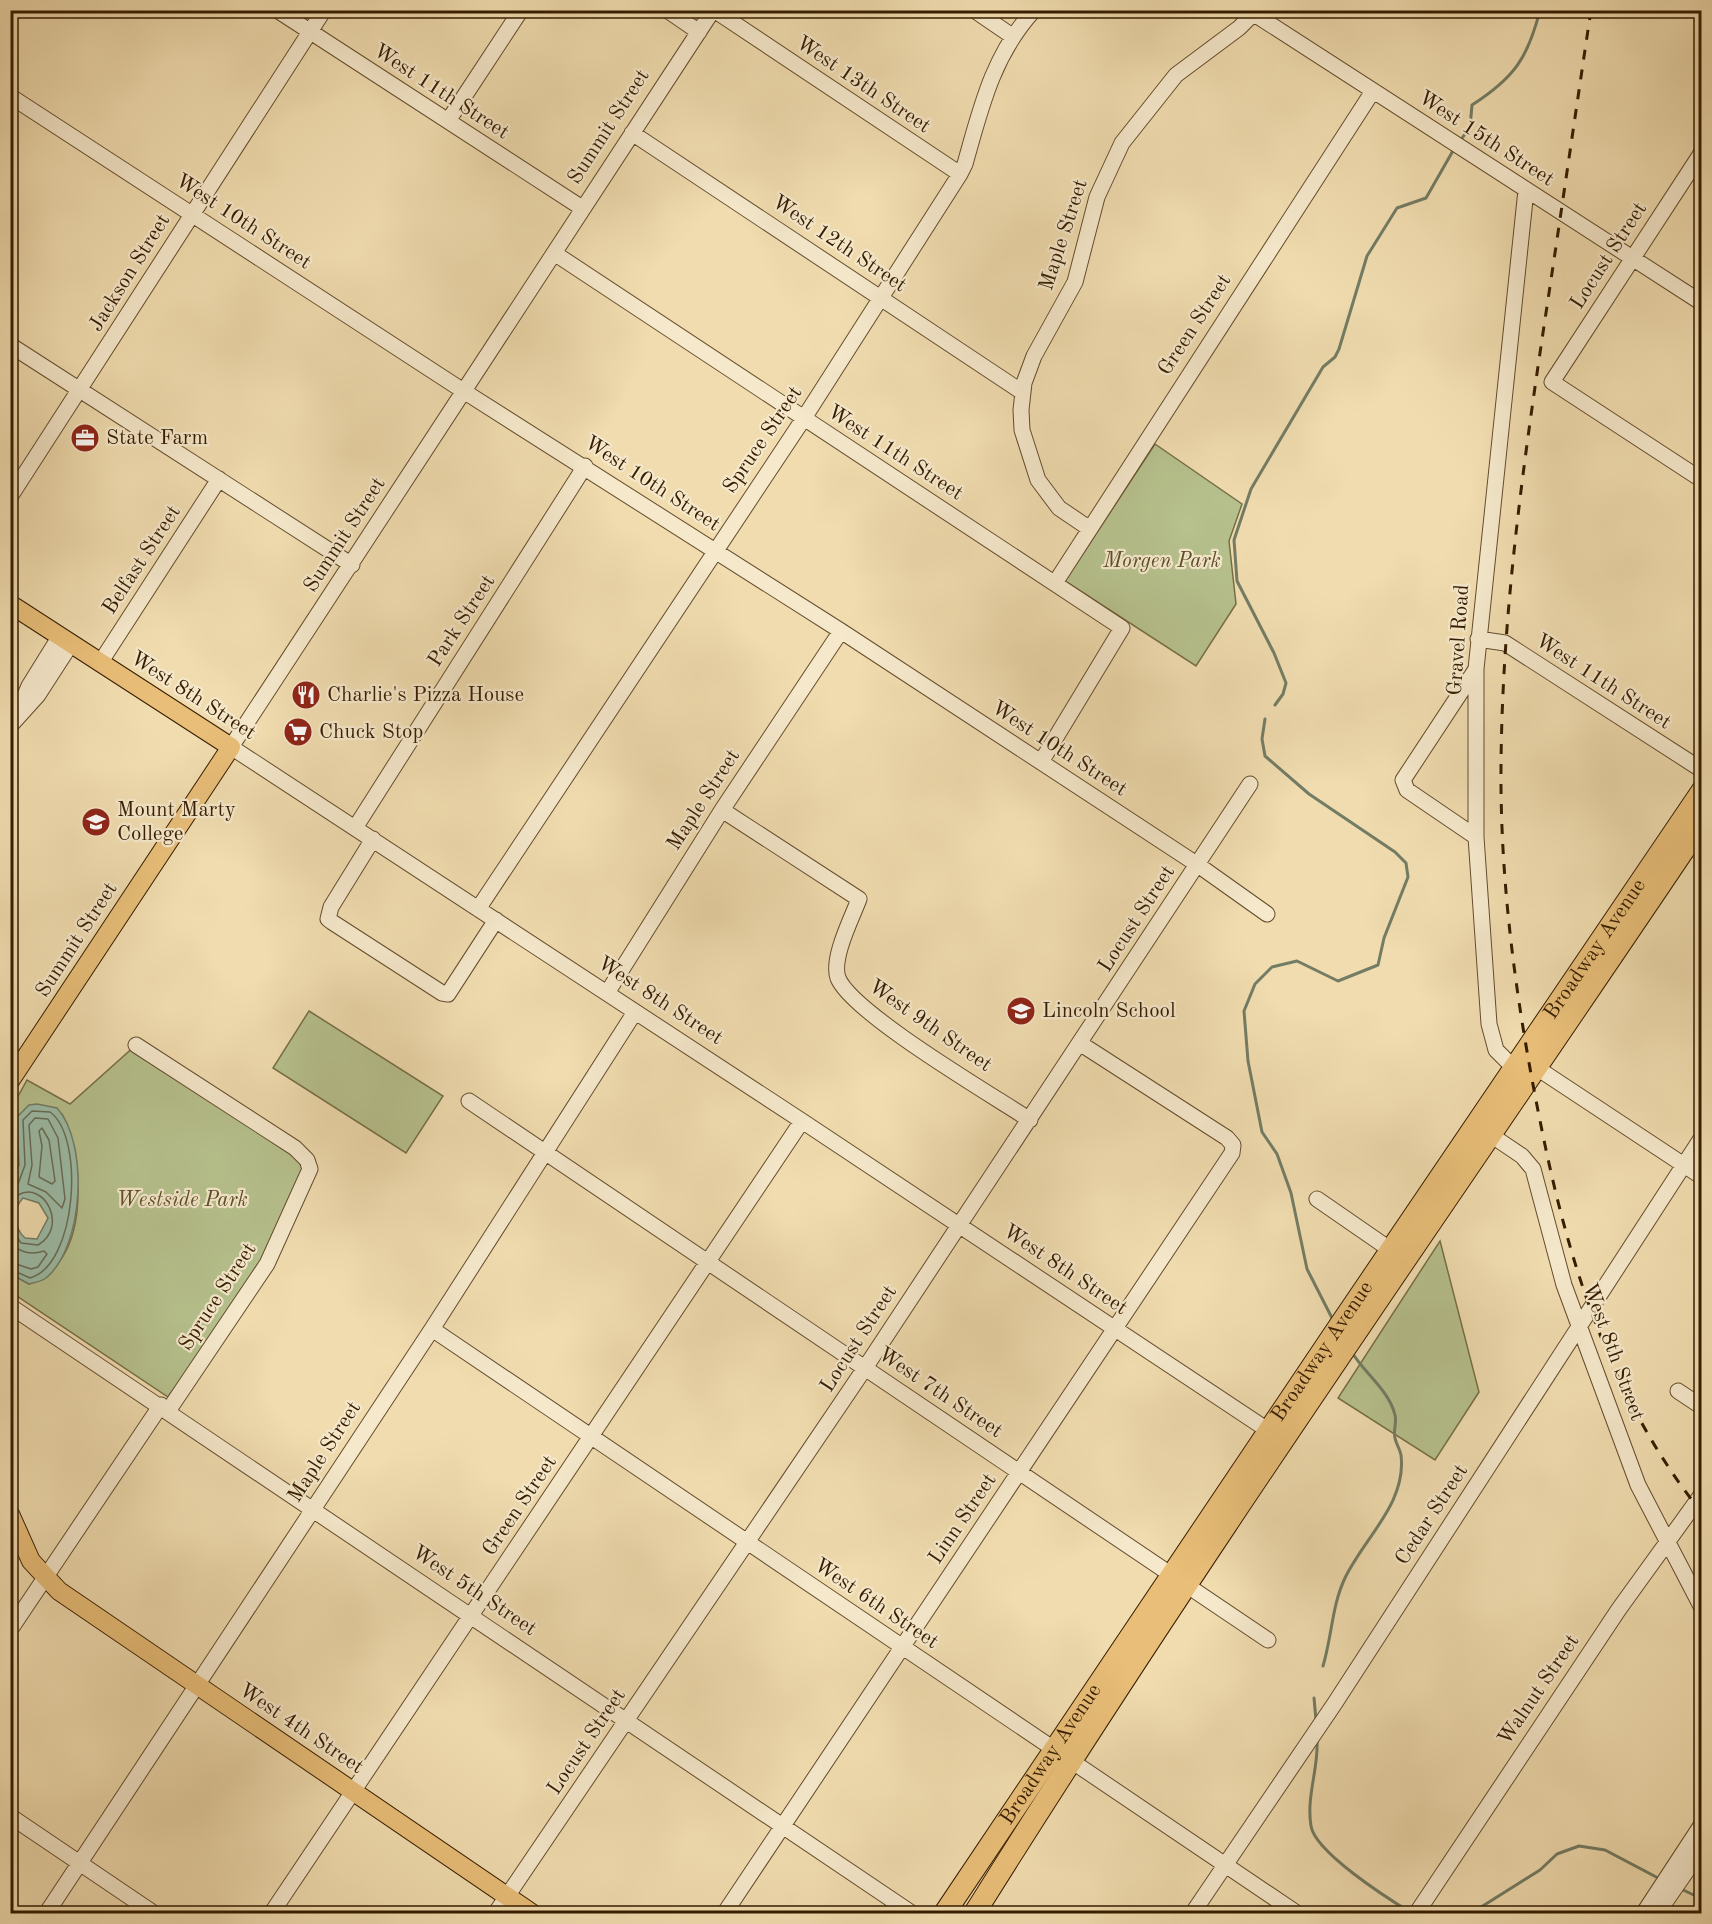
<svg xmlns="http://www.w3.org/2000/svg" width="1712" height="1924" font-family="'Old Standard TT',serif">
	<rect width="100%" height="100%" fill="#f0dcaf"/>
	<filter id="stains"><feTurbulence type="fractalNoise" baseFrequency=".00333" numOctaves="4"/><feColorMatrix values="0 0 0 0 .2 0 0 0 0 .09 0 0 0 0 .02 0 0 0 .5 -.17"/></filter>
	<radialGradient id="worn" r=".72"><stop offset=".6" stop-color="#630" stop-opacity="0"/><stop offset="1" stop-color="#630" stop-opacity=".3"/></radialGradient>
	<path fill="#b6c18d" stroke="#766e46" stroke-width="1.5" d="M1155,444L1242,504L1229,541L1236,604L1196,666L1065,581Z
		M309,1011L443,1096L406,1153L273,1068Z
		M136,1045L307,1160L267,1264L168,1397L11,1292V1274L29,1284C38,1278 52,1271 59,1262C86,1227 82,1151 62,1114L19,1145L17,1172L11,1187V1109L27,1080L70,1104Z
		M1440,1241L1479,1392L1435,1460L1338,1398Z"/>
	<path fill="#9bbca7" stroke="#737c64" stroke-width="1.5" fill-rule="evenodd" d="M37,1104L57,1108C89,1143 84,1247 46,1278C42,1281 34,1283 29,1284L11,1274L10,1187L19,1165L17,1117L29,1105ZM23,1198L39,1203L48,1218L37,1239L25,1238C14,1228 12,1210 23,1198Z"/>
	<g fill="none" stroke-linecap="round" stroke-linejoin="round">
		<path stroke="#686c54" stroke-width="1.5" d="M35,1118L48,1119L58,1138L65,1199L62,1208L46,1192L28,1184L32,1165L29,1125Z
			M42,1128L49,1140L55,1181L52,1184L39,1177L42,1146L39,1131Z
			M10,1188L18,1184L25,1165L23,1120L32,1111L50,1112C85,1137 77,1265 30,1278L10,1269
			M10,1208L18,1195C44,1180 69,1227 38,1245L21,1243L10,1227
			M10,1243C21,1253 31,1255 44,1251L47,1254L38,1267L31,1269L10,1262"/>
		<path stroke="#737c64" stroke-width="3" d="M1460,141L1470,127L1472,105C1514,78 1528,58 1540,10
			M1275,705L1283,694L1286,683L1274,653L1237,581L1234,540L1251,489L1323,367L1335,357L1339,349L1367,256L1397,208L1426,198L1454,149
			M1265,719L1262,739L1265,756L1309,794L1395,852L1406,863L1408,877L1384,938L1378,965L1338,981L1297,961L1272,967L1255,984L1244,1011L1248,1061L1262,1132L1277,1154L1291,1193L1307,1269L1333,1320
			M1323,1666C1332,1636 1332,1605 1345,1578C1364,1538 1407,1503 1401,1455C1400,1449 1396,1444 1395,1438C1393,1431 1397,1422 1395,1415C1389,1390 1364,1373 1351,1351
			M1314,1698L1316,1720
			M1317,1739C1319,1768 1306,1796 1311,1826C1315,1852 1387,1898 1410,1912
			M1679,1888L1702,1899
			M1470,1914L1540,1870L1557,1854L1579,1846L1605,1850L1660,1879"/>
		<g stroke="#644c2c" stroke-width="17">
			<path id="minor" d="M277,10L582,208
				M667,10L699,32
				M713,10L231,747L802,1121L1275,1435
				M714,10L960,174
				M974,10L1012,36
				M1248,10L1702,303
				M10,96L465,392L841,631L1198,865L1267,914
				M448,121L521,10
				M632,133L1022,392
				M1702,152L1552,382L1702,480
				M554,253L1122,628L1041,762
				M10,345L352,565
				M10,497L324,10
				M1090,529L1059,508L1038,480L1022,430L1021,410L1024,383L1034,356L1075,282L1097,197L1122,143L1176,75L1239,28L1253,14
				M1055,583L1373,91
				M1478,639L1505,643L1702,770
				M100,663L219,479
				M1476,669L1403,780L1407,790L1476,837
				M19,709L29,686L60,636
				M10,726L38,695L71,644
				M722,810L859,899C852,918 831,958 838,978C852,1013 992,1095 1030,1120
				M355,828L585,466
				M373,839L331,907L328,919L332,922L442,993L448,994L496,920
				M478,909L804,418L960,174L965,164C981,107 993,55 1034,10
				M607,993L722,810L841,631
				M136,1045L295,1148L307,1160L310,1169L267,1264L168,1411
				M1537,1068L1702,1177
				M1521,1075L1496,1050L1489,1024L1476,837V669L1526,190
				M469,1101L1268,1640
				M1482,1129L1522,1156L1533,1169L1564,1285L1638,1485L1702,1608
				M1317,1199L1398,1255
				M10,1306L913,1914
				M432,1329L1298,1914
				M1678,1391L1702,1407
				M10,1630L161,1405
				M10,1816L155,1914
				M46,1914L432,1329L635,1012
				M271,1914L802,1121
				M495,1914L865,1368L1250,784
				M724,1914L1232,1153L1233,1145L1227,1138L1081,1044
				M1192,1914L1335,1703L1702,1137
				M1416,1914L1619,1609L1702,1494
				M1643,1914L1702,1824
				M1657,1914L1702,1849"/>
		</g>
		<g stroke="#361c00" stroke-width="20">
			<path id="major" d="M10,604L231,747L10,1081
				M10,1514L31,1561L59,1591L533,1914"/>
		</g>
		<g stroke="#361c00" stroke-width="23">
			<g id="highway">
				<path id="s1" d="M944,1914C1194,1538 1449,1165 1702,791"/>
				<path d="M974,1914C1206,1543 1458,1186 1702,823"/>
			</g>
		</g>
		<use href="#minor" stroke="#f5e8cb" stroke-width="15"/>
		<use href="#major" stroke="#e8be78" stroke-width="18"/>
		<use href="#highway" stroke="#e8be78" stroke-width="21"/>
		<path stroke="#361c00" stroke-width="3" stroke-dasharray="10 10" stroke-linecap="butt" d="M1591,10C1575,116 1560,221 1544,326C1522,473 1502,618 1501,767C1500,894 1519,1021 1545,1145C1573,1278 1616,1406 1702,1513"/>
	</g>
	<defs>
		<g id="office-disc" transform="scale(1.5)"><circle r="9.5" fill="#8f2418" stroke="#f5e8cb"/><path d="M-6-3h4V-5.5h4V-3h4V5H-6ZM-1-4.5V-3h2v-1.5ZM-6 0V1H6V0Z" fill="#fff"/></g>
		<g id="restaurant-disc" transform="scale(1.5)"><circle r="9.5" fill="#8f2418" stroke="#f5e8cb"/><path d="M-5-6h1v4h1v-4h1v4h1v-4h1v5L-1.5 .5V6h-2V.5L-5-1ZM5-6V6H3V1.5H1.5Q1.5-4 5-6Z" fill="#fff"/></g>
		<g id="supermarket-disc" transform="scale(1.5)"><circle r="9.5" fill="#8f2418" stroke="#f5e8cb"/><path d="M-6-5.5h2.5l.6 2H6L4.5 2H-2.5L-4.4-4H-6ZM-1.5 3.2a1.3 1.3 0 1 0 .1 0ZM3 3.2a1.3 1.3 0 1 0 .1 0Z" fill="#fff"/></g>
		<g id="university-disc" transform="scale(1.5)"><circle r="9.5" fill="#8f2418" stroke="#f5e8cb"/><path d="M0-5L7-2L0 1L-7-2ZM-4 1L0 2.5L4 1V4Q0 6-4 4Z" fill="#fff"/></g>
		<g id="school-disc" transform="scale(1.5)"><circle r="9.5" fill="#8f2418" stroke="#f5e8cb"/><path d="M0-5L7-2L0 1L-7-2ZM-4 1L0 2.5L4 1V4Q0 6-4 4Z" fill="#fff"/></g>
	</defs>
	<g fill-rule="evenodd">
		<use href="#office-disc" x="85" y="438"/>
		<use href="#restaurant-disc" x="306" y="695"/>
		<use href="#supermarket-disc" x="298" y="732"/>
		<use href="#university-disc" x="96" y="822"/>
		<use href="#school-disc" x="1021" y="1011"/>
	</g>
	<g text-anchor="middle" dominant-baseline="central" stroke-width="4.5" stroke-linejoin="round" paint-order="stroke">
		<g font-size="21" fill="#361c00" stroke="#f5e8cb">
			<text transform="translate(863 85) rotate(34)">West 13th Street</text>
			<text transform="translate(441 92) rotate(33)">West 11th Street</text>
			<text transform="translate(609 127) rotate(-57)">Summit Street</text>
			<text transform="translate(1486 139) rotate(33)">West 15th Street</text>
			<text transform="translate(243 222) rotate(33)">West 10th Street</text>
			<text transform="translate(1064 235) rotate(-72)">Maple Street</text>
			<text transform="translate(839 244) rotate(34)">West 12th Street</text>
			<text transform="translate(1609 256) rotate(-57)">Locust Street</text>
			<text transform="translate(130 273) rotate(-58)">Jackson Street</text>
			<text transform="translate(1195 325) rotate(-57)">Green Street</text>
			<text transform="translate(763 440) rotate(-56)">Spruce Street</text>
			<text transform="translate(895 453) rotate(33)">West 11th Street</text>
			<text transform="translate(652 484) rotate(33)">West 10th Street</text>
			<text transform="translate(345 535) rotate(-57)">Summit Street</text>
			<text transform="translate(142 560) rotate(-57)">Belfast Street</text>
			<text transform="translate(462 621) rotate(-57)">Park Street</text>
			<text transform="translate(1459 640) rotate(-86)">Gravel Road</text>
			<text transform="translate(1603 682) rotate(33)">West 11th Street</text>
			<text transform="translate(193 696) rotate(33)">West 8th Street</text>
			<text transform="translate(1059 749) rotate(33)">West 10th Street</text>
			<text transform="translate(704 800) rotate(-57)">Maple Street</text>
			<text transform="translate(1137 919) rotate(-57)">Locust Street</text>
			<text transform="translate(77 940) rotate(-57)">Summit Street</text>
			<text stroke="none"><textPath href="#s1" startOffset="1164">Broadway Avenue</textPath></text>
			<text transform="translate(660 1001) rotate(33)">West 8th Street</text>
			<text transform="translate(930 1026) rotate(35)">West 9th Street</text>
			<text transform="translate(1065 1270) rotate(34)">West 8th Street</text>
			<text transform="translate(218 1297) rotate(-57)">Spruce Street</text>
			<text transform="translate(859 1339) rotate(-57)">Locust Street</text>
			<text stroke="none"><textPath href="#s1" startOffset="678">Broadway Avenue</textPath></text>
			<text transform="translate(1613 1352) rotate(70)">West 8th Street</text>
			<text transform="translate(940 1393) rotate(34)">West 7th Street</text>
			<text transform="translate(325 1452) rotate(-57)">Maple Street</text>
			<text transform="translate(520 1506) rotate(-56)">Green Street</text>
			<text transform="translate(1432 1515) rotate(-57)">Cedar Street</text>
			<text transform="translate(963 1519) rotate(-56)">Linn Street</text>
			<text transform="translate(474 1591) rotate(34)">West 5th Street</text>
			<text transform="translate(876 1604) rotate(34)">West 6th Street</text>
			<text transform="translate(1539 1690) rotate(-56)">Walnut Street</text>
			<text transform="translate(301 1729) rotate(34)">West 4th Street</text>
			<text transform="translate(587 1742) rotate(-56)">Locust Street</text>
			<text stroke="none"><textPath href="#s1" startOffset="192">Broadway Avenue</textPath></text>
		</g>
		<g font-size="21" fill="#361c00" stroke="#f5e8cb" text-anchor="start">
			<text x="106" y="438">State Farm</text>
			<text x="327" y="695">Charlie's Pizza House</text>
			<text x="319" y="732">Chuck Stop</text>
			<text x="117" y="810">Mount Marty<tspan x="117" dy="24">College</tspan></text>
			<text x="1042" y="1011">Lincoln School</text>
		</g>
		<g font-size="21" font-style="italic" fill="#5c4e2a" stroke="#f5e8cb">
			<text x="1162" y="561">Morgen Park</text>
			<text x="182" y="1200">Westside Park</text>
		</g>
	</g>
	<rect width="1712" height="1924" fill="none" stroke="#f0dcaf" stroke-width="36"/>
	<rect x="12" y="12" width="1688" height="1900" fill="none" stroke="#361c00" stroke-width="3"/>
	<rect x="18" y="18" width="1676" height="1888" fill="none" stroke="#361c00" stroke-width="1.5"/>
	<rect width="100%" height="100%" filter="url(#stains)"/>
	<rect width="100%" height="100%" fill="url(#worn)"/>
</svg>
